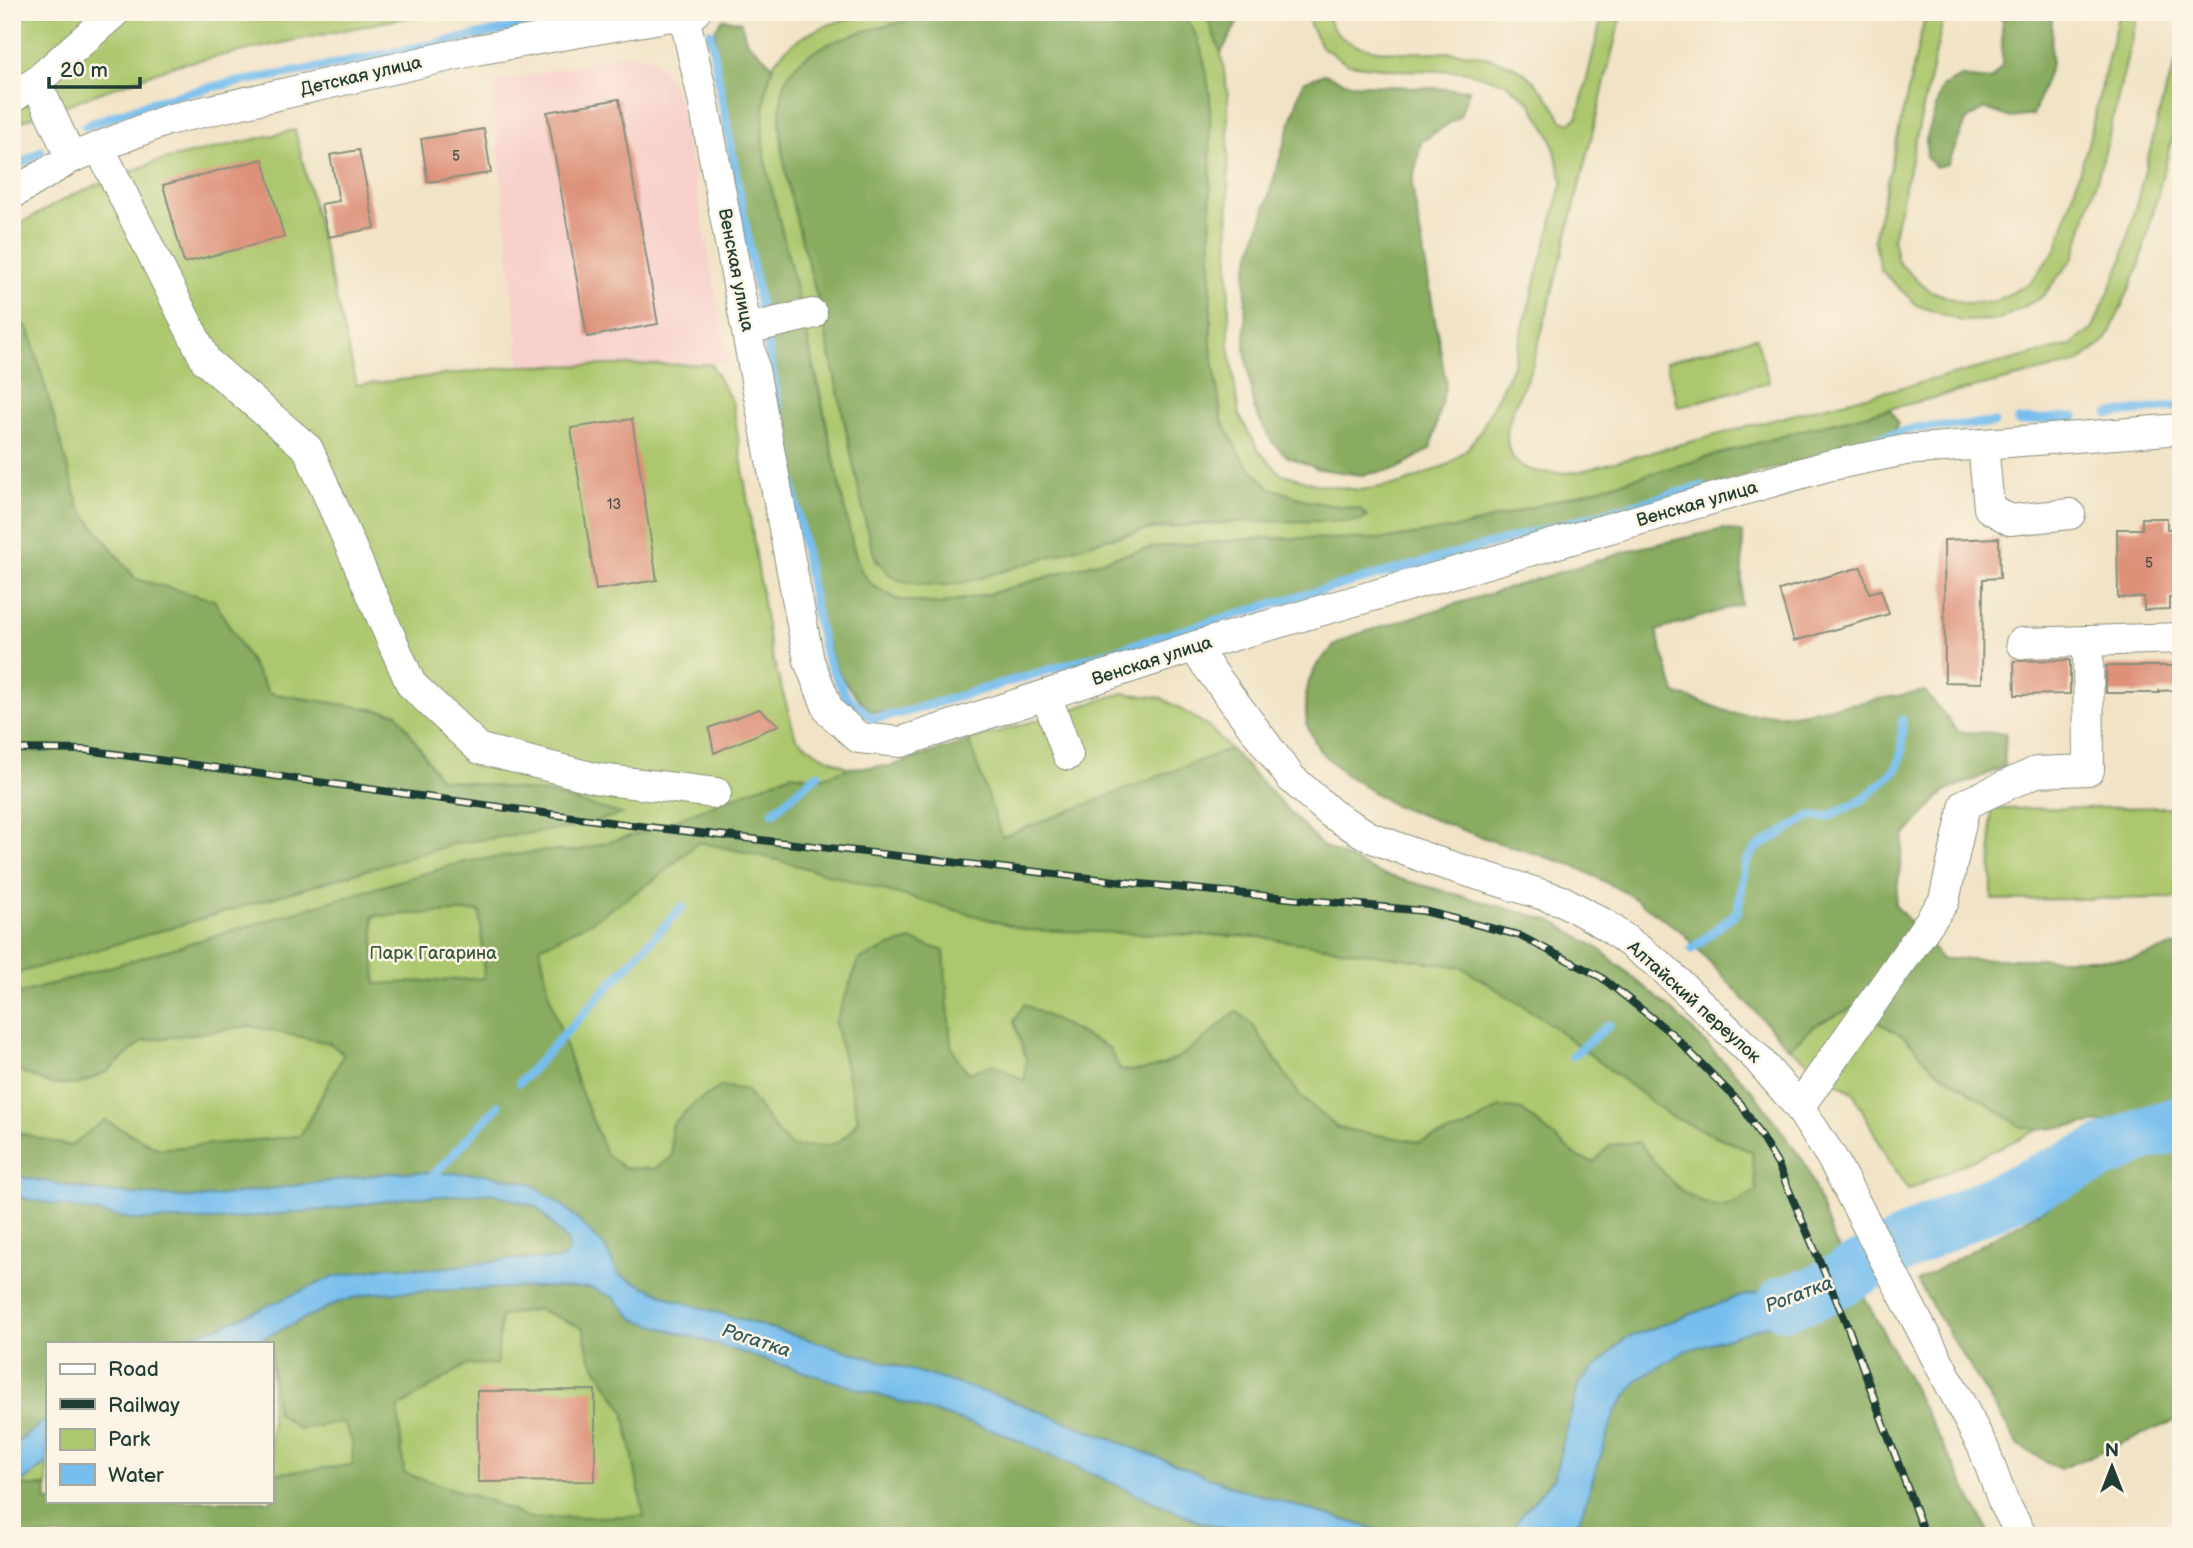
<svg xmlns="http://www.w3.org/2000/svg" width="2193" height="1548" font-family="'Balsamiq Sans',sans-serif">
	<rect width="100%" height="100%" fill="#fcf5e5"/>
	<filter id="ink" filterUnits="userSpaceOnUse"><feTurbulence type="fractalNoise" baseFrequency=".0143" numOctaves="2"/><feDisplacementMap in="SourceGraphic" scale="14" xChannelSelector="R" yChannelSelector="G"/><feConvolveMatrix kernelMatrix="1 2 1 2 8 2 1 2 1" color-interpolation-filters="sRGB"/></filter>
	<filter id="wash" filterUnits="userSpaceOnUse"><feTurbulence type="fractalNoise" baseFrequency=".00686" numOctaves="4" result="noise"/><feDisplacementMap in="SourceGraphic" scale="28" xChannelSelector="R" yChannelSelector="G"/><feGaussianBlur stdDeviation="1.57" result="paint"/><feColorMatrix in="noise" values="0 0 0 0 0 0 0 0 0 0 0 0 0 0 0 0 0 1.4 0 .05"/><feComposite in="paint" operator="in"/></filter>
	<g filter="url(#wash)">
		<rect width="100%" height="100%" fill="#f1e3c6"/>
		<path fill="#f7d0cb" d="M621,55L646,56L662,67L680,103L729,363L520,366L492,84Z"/>
		<path fill="#acc76d" stroke="#668250" stroke-width="2" fill-rule="evenodd" d="M12,12H432L176,65L22,121L12,128Z
			M868,12H950L874,29L825,45L784,94L781,134L785,166L821,313L870,542L877,563L1113,538L1152,529L1263,520L1359,521L1367,516L1360,509L1311,502L1270,488L1244,462L1222,421L1211,346L1210,97C1206,70 1200,31 1180,12H1205L1221,53L1228,96L1229,345L1239,415L1259,451L1280,473L1316,484L1360,490L1402,484L1449,464L1468,448L1482,428L1512,368L1563,181L1551,137L1530,102L1506,83L1464,71L1400,70L1348,64L1321,46L1310,25L1309,12H1327C1333,65 1427,49 1465,53C1477,54 1507,62 1517,68C1538,81 1550,99 1562,120L1571,123L1578,116L1603,12H1622C1593,129 1566,247 1533,363C1525,389 1498,424 1510,453C1520,477 1557,473 1577,472L1803,412L2071,345L2093,328L2122,261L2164,95L2181,47V104L2139,267L2107,339L2079,362L1807,429L1467,526L1389,539L1331,540L1118,556L989,594L939,604L899,600L872,585L861,571L853,547C836,472 822,395 803,319C789,260 768,199 763,138C761,119 764,81 773,65C793,32 835,23 868,12Z
			M1926,12H1945L1893,239L1898,262L1928,290L1964,303L1994,302L2030,283L2057,248L2088,144L2119,12H2138L2106,148L2074,257L2042,297L1999,320L1961,321L1918,306L1881,271L1874,239Z
			M295,130L357,385L520,366L711,364L733,404L770,648L796,738L819,754L849,768L891,766L1123,693L1162,698L1208,726L1322,846L1378,873L1552,921L1599,949L1676,1014L1751,1089L1806,1165L1833,1238L1991,1536H12V228L72,195L155,162ZM47,1343H271V1501H47Z
			M1756,337L1769,382L1678,407L1666,362Z
			M2176,807L2177,898L1992,900L1991,809Z
			M1852,1008L1906,1038L1932,1067L2020,1125L2038,1130L1908,1190L1889,1161L1854,1094L1789,1048L1817,1024Z"/>
		<path fill="#89ac60" stroke="#54744a" stroke-width="2" fill-rule="evenodd" d="M950,12H1180C1202,33 1206,68 1210,97L1211,346L1222,421L1244,462L1270,488L1311,502L1360,509L1367,516L1360,521C1290,522 1220,519 1151,529C1102,537 1055,556 1007,570C987,576 956,587 934,585C897,583 883,579 870,542C853,465 838,386 820,308C806,252 786,195 781,137C779,119 780,90 789,74C811,35 909,21 950,12Z
			M1205,12H1243L1221,53Z
			M2002,12H2052L2051,64L2033,115L2011,118L1984,108L1966,121L1948,164L1935,167L1927,158L1926,140L1942,87L1961,77L1991,80L2002,66Z
			M723,19L741,22L746,40L773,66L766,90L762,136L767,169L799,301L761,309L717,66L715,30Z
			M1324,74L1350,84L1469,90L1460,116L1421,142L1412,185L1446,383L1431,448L1397,469L1361,475L1319,469L1288,457L1272,442L1254,409L1245,349L1246,271L1303,82Z
			M12,314L29,329L79,507L136,579L214,600L269,693L397,713L440,779L545,793L622,814L571,828L457,843L12,975Z
			M804,323L853,547L861,571L872,585L898,600L939,604L989,594L1118,556L1155,547L1263,538L1389,539L1467,526L1807,429L1890,409L1898,423L1891,437L1279,602L910,712H873C838,682 831,662 820,618L765,335Z
			M1724,529L1743,533L1741,604L1656,631L1675,693L1735,714H1793L1925,691L1958,732L2006,733L2004,767L1944,792L1904,836L1895,905L1942,959H2132L2181,944V1104L2135,1118L2038,1130L2020,1126L1932,1067L1906,1038L1852,1008L1817,1024L1789,1048L1682,932L1628,894L1575,866L1490,840L1392,804L1345,774L1319,750L1307,725L1305,700L1309,681L1318,663L1335,645L1355,635L1635,549Z
			M969,741L1002,837L1230,749L1322,846L1378,873L1552,921L1599,949L1676,1014L1751,1089L1806,1165L1833,1238L1844,1259L1799,1282L1735,1298L1626,1338L1579,1383L1554,1477L1513,1526L1496,1536H1398L1236,1488L1005,1398L675,1300L619,1275L604,1246L567,1209L398,1172L200,1198L100,1192L12,1175V1132H15L70,1146L105,1120L159,1149L300,1136L344,1054L329,1043L250,1026L143,1041L107,1072L77,1085L50,1084L12,1068V996L463,862L542,851H577L647,831L792,774L821,778L849,768L891,766ZM699,842L770,858L1026,930L1259,937L1461,967L1542,1018L1670,1116L1752,1152L1756,1191C1747,1196 1735,1205 1726,1206C1687,1209 1660,1169 1639,1142L1610,1145L1594,1162L1579,1158L1522,1110L1500,1107L1466,1128L1419,1142L1338,1128L1300,1096L1252,1024L1236,1011C1201,1041 1170,1076 1120,1070L1109,1048L1024,1004L1014,1021L1026,1059L1025,1081L993,1064L969,1073L959,1061L951,1045L944,951L911,940L890,946L859,960L835,1023L858,1119C840,1151 825,1146 792,1147L777,1132L746,1090L722,1086L693,1104L671,1126L672,1157L654,1169L624,1168L606,1154L575,1076L549,994L540,947L591,922L654,880ZM480,911L484,978L376,984L373,916Z
			M2181,1139V1418L2060,1469L2019,1446L1917,1281L2154,1147Z
			M492,1193L537,1207L568,1242L569,1252L561,1260L516,1259L431,1269L389,1267L219,1327L166,1343H47V1418L12,1447V1196L26,1199L217,1220L332,1209L406,1198Z
			M1858,1285L1991,1536H1565L1579,1521L1616,1410L1639,1379L1685,1351L1808,1313Z
			M535,1287L591,1288L613,1297L635,1319L1001,1433L1197,1521L1253,1536H12V1490L17,1486H47V1501H271V1474L353,1465L352,1441L343,1422L299,1429L276,1412L271,1343H264L262,1339L339,1302L371,1293ZM538,1309L583,1328L589,1356L624,1411L644,1516L529,1518L489,1501L404,1473L398,1408L466,1365L497,1364L501,1316Z"/>
		<path fill="#76beee" stroke="#4a7e91" stroke-width="2" d="M398,1172L485,1174L530,1183L567,1209L604,1246L619,1275L675,1300L1005,1398L1236,1488L1398,1536H1253L1197,1521L1001,1433L634,1319L613,1297L591,1288L535,1287L372,1293L339,1302L253,1343H166L219,1327L333,1277L389,1267L431,1269L516,1259L560,1260L569,1252L568,1242L537,1207L492,1193L406,1198L332,1209L217,1220H136L12,1196V1175L100,1192L200,1198Z
			M1844,1259L1858,1285L1808,1313L1685,1351L1639,1379L1616,1410L1579,1521L1565,1536H1496L1513,1526L1554,1477L1579,1383L1626,1338L1735,1298L1799,1282Z
			M47,1418V1463L12,1490V1447Z"/>
		<g fill="none" stroke-linecap="round" stroke-linejoin="round">
			<path stroke="#76beee" stroke-width="9" d="M710,33L760,306
				M85,126L153,102L216,86L312,69L592,12
				M12,170L41,151
				M766,337L817,619L826,656L845,695L873,719L909,711L1279,602L1703,486
				M2109,414L2181,406
				M2018,421L2075,417
				M1838,449L1916,428L1994,423
				M773,812L818,774
				M1692,949L1738,911L1745,864L1755,849L1810,816L1827,817L1862,800L1897,769L1902,751V720
				M1572,1056L1609,1025
				M520,1082L682,907
				M427,1182L498,1106"/>
			<path stroke="#76beee" stroke-width="54" d="M1784,1303L1815,1293L1930,1231L2144,1134L2181,1123"/>
		</g>
		<g id="blocks">
			<path fill="#dd9179" d="M619,99L658,324L587,337L547,112Z
				M484,129L491,173L428,182L421,139Z
				M359,150L375,228L328,237L321,204L339,201L330,155Z
				M263,159L284,237L184,263L163,185Z
				M632,419L657,580L596,590L571,428Z
				M2142,518H2167V529L2181,528V598H2169V609L2144,610V597L2118,598L2117,529H2142Z
				M1999,538L2000,578L1983,579L1982,683L1945,682L1944,540Z
				M1861,567L1869,593L1881,590L1889,614L1794,641L1779,590Z
				M2070,660V694L2015,695L2014,661Z
				M2106,666H2177V690L2159,691V693H2106Z
				M759,709L779,725L714,753L709,728Z
				M595,1390V1481L478,1482L477,1391Z"/>
		</g>
	</g>
	<g filter="url(#ink)">
		<use href="#blocks" fill-opacity="0" stroke="#88907d" stroke-width="2"/>
		<g fill="none" stroke-linecap="round" stroke-linejoin="round">
			<g stroke="#88907d" stroke-width="32">
				<path id="minor" d="M684,15L703,99L809,661L829,711L859,738L901,742L1193,647L1827,466L1905,450L2181,429
					M36,82L71,158
					M12,98L36,82L115,12
					M99,147L206,361L308,449L411,684L480,749L599,779L716,793
					M12,194L71,158L167,120L476,50L695,12
					M747,329L812,314
					M1983,444L1989,508L2010,520L2070,514
					M2021,643L2181,638
					M1193,647L1291,778L1332,814L1370,837L1431,860L1563,901L1606,925L1661,966L1757,1058L1799,1107L1832,1158L1983,1447L2003,1501L2022,1536
					M1046,695L1068,755
					M1799,1107L1944,901L1965,804L2036,772L2089,770L2088,641"/>
			</g>
			<use href="#minor" stroke="#fff" stroke-width="30"/>
			<g stroke="#1f3d34" stroke-width="8">
				<path id="rail" d="M12,749L86,750L631,825L1141,884L1424,911L1518,935L1601,977L1672,1034L1741,1104L1778,1165L1846,1322L1925,1536"/>
			</g>
			<use href="#rail" stroke="#fcf5e5" stroke-width="5" stroke-dasharray="16" stroke-linecap="butt"/>
		</g>
	</g>
	<g text-anchor="middle" dominant-baseline="central" stroke-width="5" stroke-linejoin="round" paint-order="stroke">
		<g font-size="14" fill="#4e5245">
			<text x="456" y="156">5</text>
			<text x="614" y="504">13</text>
			<text x="2149" y="563">5</text>
		</g>
		<g font-size="18" fill="#1f3d34" stroke="#fcf5e5">
			<text transform="translate(361 76) rotate(-13)">Детская улица</text>
			<text transform="translate(736 270) rotate(79)">Венская улица</text>
			<text transform="translate(1697 504) rotate(-16)">Венская улица</text>
			<text transform="translate(1152 661) rotate(-18)">Венская улица</text>
			<text transform="translate(1694 1002) rotate(42)">Алтайский переулок</text>
		</g>
		<g font-size="18" fill="#3b593f" stroke="#fcf5e5">
			<text x="433" y="953">Парк Гагарина</text>
		</g>
		<g font-size="19" font-style="italic" fill="#355d62" stroke="#fcf5e5">
			<text transform="translate(1799 1295) rotate(-21)">Рогатка</text>
			<text transform="translate(756 1341) rotate(18)">Рогатка</text>
		</g>
	</g>
	<rect width="2193" height="1548" fill="none" stroke="#fcf5e5" stroke-width="42"/>
	<rect x="46" y="1342" width="228" height="161" fill="#fcf5e5" stroke="#a4ab9e" stroke-width="2"/>
	<rect x="60" y="1364" width="35" height="10" fill="#ffffff" stroke="#a4ab9e" stroke-width="2"/>
	<text x="108" y="1376" font-size="21" fill="#1f3d34">Road</text>
	<rect x="60" y="1399" width="35" height="10" fill="#1f3d34" stroke="#a4ab9e" stroke-width="2"/>
	<text x="108" y="1412" font-size="21" fill="#1f3d34">Railway</text>
	<rect x="60" y="1429" width="35" height="21" fill="#acc76d" stroke="#a4ab9e" stroke-width="2"/>
	<text x="108" y="1446" font-size="21" fill="#1f3d34">Park</text>
	<rect x="60" y="1464" width="35" height="21" fill="#76beee" stroke="#a4ab9e" stroke-width="2"/>
	<text x="108" y="1482" font-size="21" fill="#1f3d34">Water</text>
	<g transform="translate(2112 1467)" stroke="#fcf5e5" stroke-width="5" paint-order="stroke">
	<path d="M0-5L12 26L0 18L-12 26Z" fill="#1f3d34"/>
	<text y="-10" font-size="19" font-weight="bold" text-anchor="middle" fill="#1f3d34">N</text>
	</g>
	<path d="M49 77v10h91v-10" fill="none" stroke="#1f3d34" stroke-width="3.5"/>
	<text x="60" y="77" font-size="21" fill="#1f3d34" stroke="#fcf5e5" stroke-width="5" paint-order="stroke">20 m</text>
</svg>
